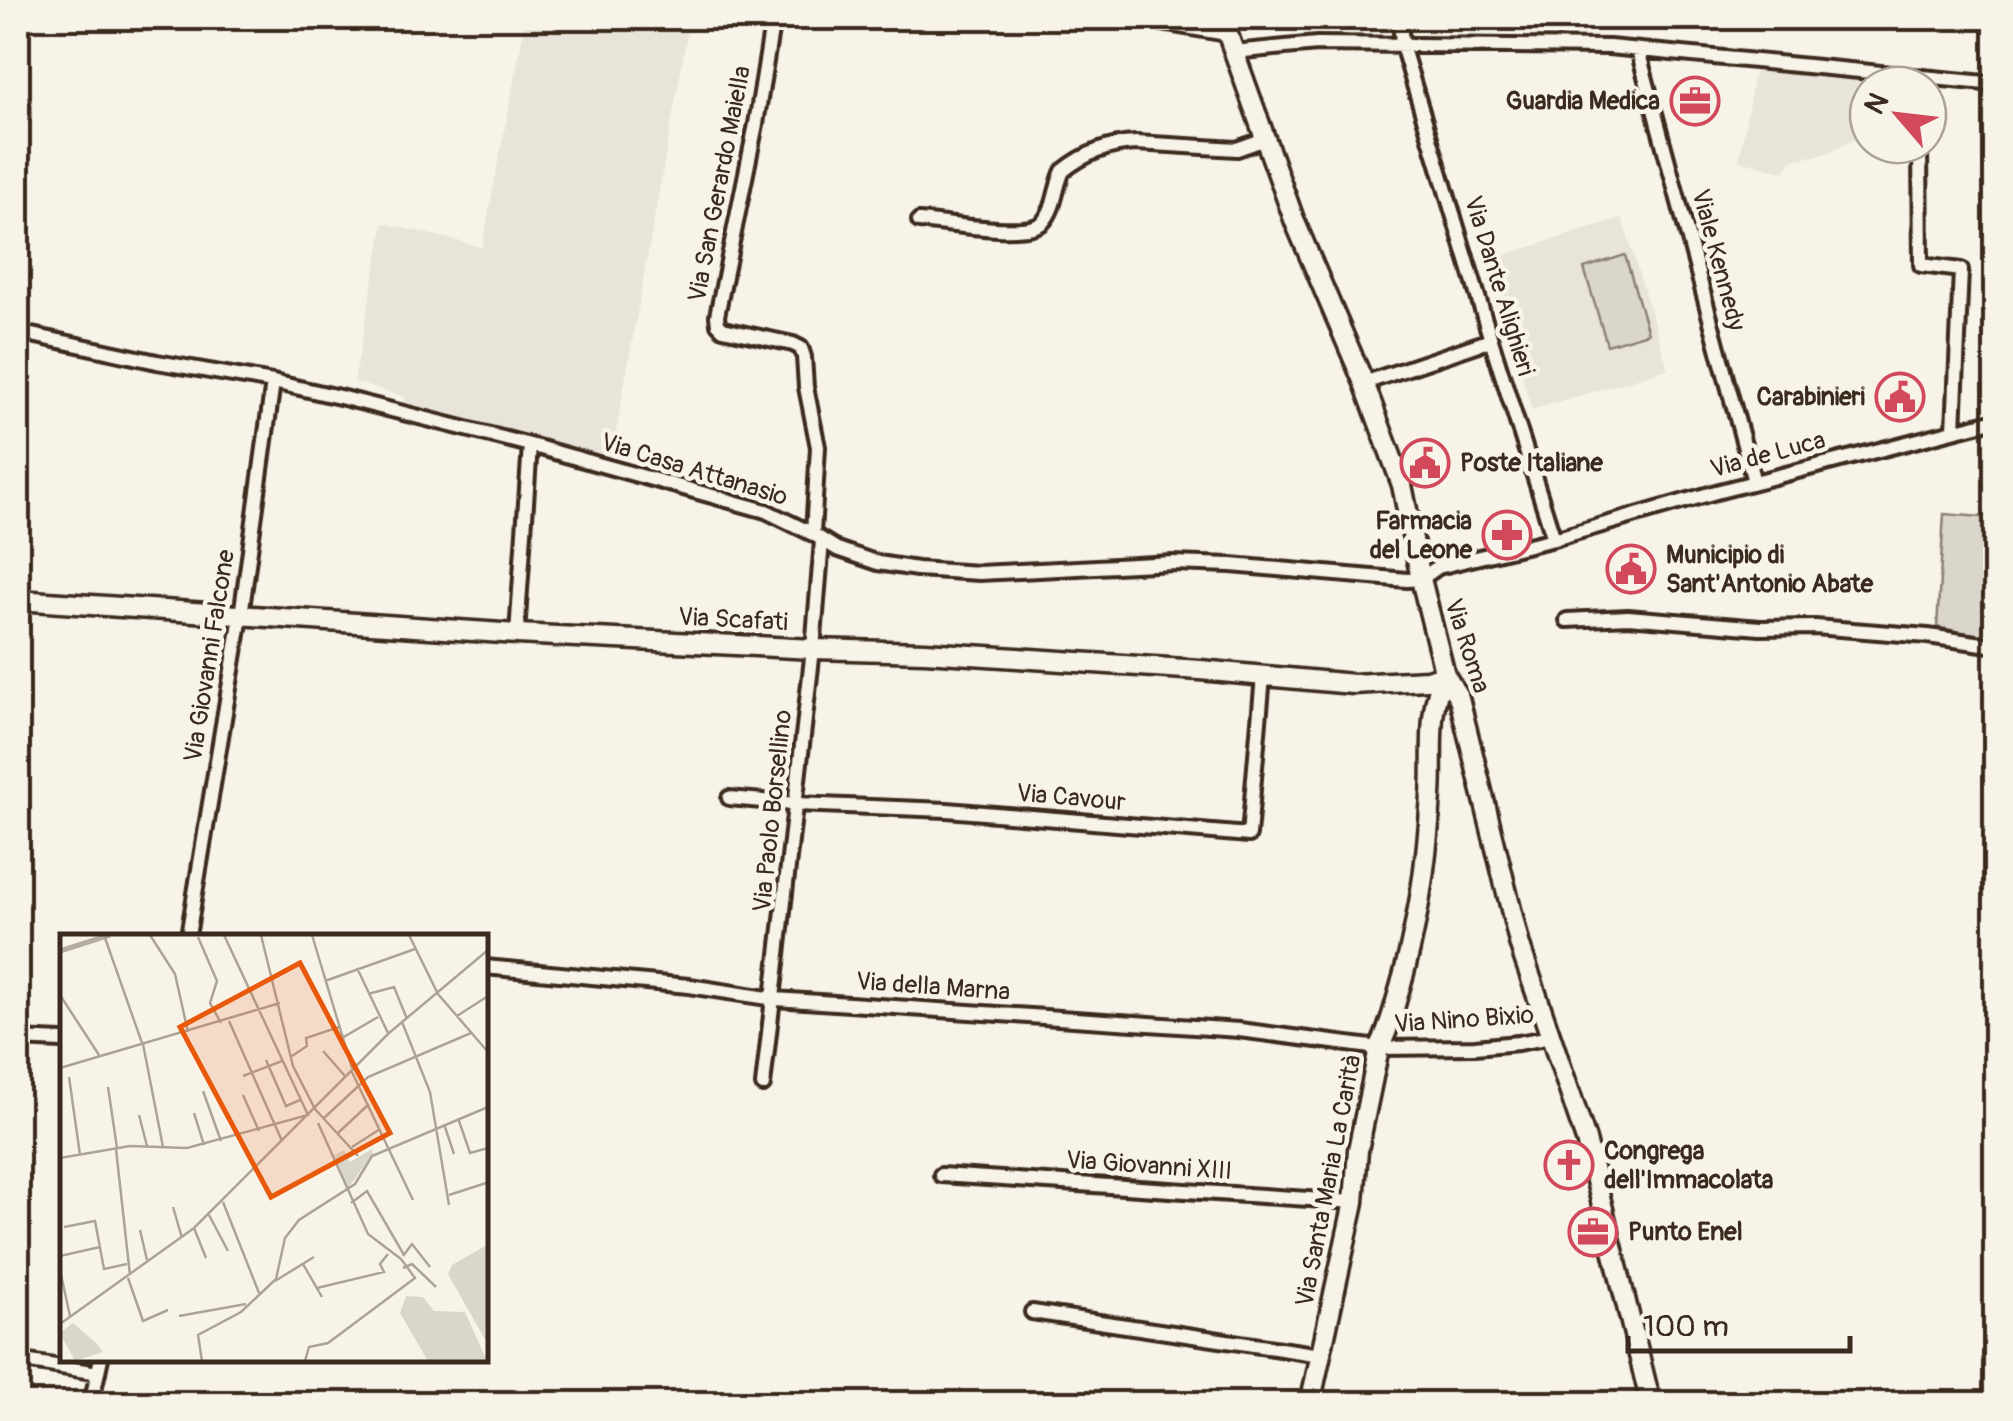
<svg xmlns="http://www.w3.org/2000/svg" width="2013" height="1421" font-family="Pangolin,sans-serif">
	<rect width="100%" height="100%" fill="#f7f3e8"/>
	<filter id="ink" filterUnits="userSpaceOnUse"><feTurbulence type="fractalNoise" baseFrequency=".01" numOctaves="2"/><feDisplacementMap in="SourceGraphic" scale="20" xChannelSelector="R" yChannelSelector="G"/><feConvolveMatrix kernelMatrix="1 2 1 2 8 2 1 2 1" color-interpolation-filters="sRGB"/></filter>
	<g filter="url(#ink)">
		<path fill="#e9e4d9" d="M526,18H690L611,460L404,406L405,397L354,382L384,223L482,247Z
			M1755,68L1901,81V85H1868V145L1897,146L1869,149L1853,140L1825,154L1791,160L1786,172L1739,160Z
			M1622,218L1668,369L1532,410L1486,261Z"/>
		<path fill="#dbd6cb" stroke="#8b8074" stroke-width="2.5" d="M1625,255L1648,333L1607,345L1584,268Z
			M1944,514L1995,518V639L1937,627Z"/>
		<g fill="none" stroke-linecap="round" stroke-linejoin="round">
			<g stroke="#3b2a1e" stroke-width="20">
				<path id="street" d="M773,18L756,124L717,316L718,324L723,329L793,344L801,348L804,357L806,387L818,447L813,534
					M1132,18L1227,34
					M1400,18L1402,45L1491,340L1554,539
					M1638,50L1754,482
					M1233,52L1317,44L1609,47L1996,84
					M1920,145L1921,265L1961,270L1954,430
					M919,221C944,223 1028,238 1043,222C1056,208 1055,187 1063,171C1084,154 1110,144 1136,143L1237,149L1265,139
					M18,332L157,362L273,382L344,398L530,445L766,511L813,534L837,549L878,563L917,569L979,573L1173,563L1231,565L1407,580L1421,579L1438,567L1554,539L1716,492L1996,420
					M1364,383L1491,340
					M1567,620L1628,617L1760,628L1815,627L1928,636L1996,646
					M517,634L530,445
					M729,798L796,804L947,810L1249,835L1263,676
					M188,936L241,616L273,382
					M485,967L689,986L775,999L1239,1030L1379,1048L1475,1047L1518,1043L1551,1037
					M18,1039L62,1041
					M763,1085L813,649L822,541
					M941,1175L1354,1202
					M1032,1312L1321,1355
					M18,1360L98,1373
					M91,1404L101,1358"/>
			</g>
			<g stroke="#3b2a1e" stroke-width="25">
				<path id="secondary" d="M1222,18L1295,222L1364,383L1402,485L1421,579L1445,675L1459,698L1520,946L1586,1140L1651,1404
					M18,600L517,634L813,649L925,652L1200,670L1353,684L1427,680L1445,675
					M1310,1404L1354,1202L1358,1150L1379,1048C1388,1032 1392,1015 1397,998C1417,932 1427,863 1431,795C1434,755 1426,711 1445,675"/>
			</g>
			<use href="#street" stroke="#f7f3e8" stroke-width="12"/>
			<use href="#secondary" stroke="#f7f3e8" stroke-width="18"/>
		</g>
	</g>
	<defs>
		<g id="office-ring" transform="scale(2.5)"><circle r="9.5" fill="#f7f3e8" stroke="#d1495b" stroke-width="1.5"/><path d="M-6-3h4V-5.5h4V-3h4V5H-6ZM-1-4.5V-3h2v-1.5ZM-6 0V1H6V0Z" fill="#d1495b"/></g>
		<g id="civic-ring" transform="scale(2.5)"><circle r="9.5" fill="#f7f3e8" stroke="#d1495b" stroke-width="1.5"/><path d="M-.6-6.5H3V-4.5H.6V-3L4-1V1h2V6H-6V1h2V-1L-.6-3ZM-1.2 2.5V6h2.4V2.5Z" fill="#d1495b"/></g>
		<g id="pharmacy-ring" transform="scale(2.5)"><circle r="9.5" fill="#f7f3e8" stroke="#d1495b" stroke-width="1.5"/><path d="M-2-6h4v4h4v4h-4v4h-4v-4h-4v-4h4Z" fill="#d1495b"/></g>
		<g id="church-ring" transform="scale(2.5)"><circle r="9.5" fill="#f7f3e8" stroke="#d1495b" stroke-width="1.5"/><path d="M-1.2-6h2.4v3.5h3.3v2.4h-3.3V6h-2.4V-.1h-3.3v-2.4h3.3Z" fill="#d1495b"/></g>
	</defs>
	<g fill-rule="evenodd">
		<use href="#office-ring" x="1695" y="101"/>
		<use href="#civic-ring" x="1900" y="397"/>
		<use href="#civic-ring" x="1425" y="463"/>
		<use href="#pharmacy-ring" x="1507" y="535"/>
		<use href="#civic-ring" x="1631" y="569"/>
		<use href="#church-ring" x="1569" y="1165"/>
		<use href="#office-ring" x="1593" y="1232"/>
	</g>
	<g text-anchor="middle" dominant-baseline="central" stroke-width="9" stroke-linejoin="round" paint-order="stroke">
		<g font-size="25" font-weight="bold" fill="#3b2a1e" stroke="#f7f3e8" text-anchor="start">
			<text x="1660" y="101" text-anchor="end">Guardia Medica</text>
			<text x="1865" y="397" text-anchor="end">Carabinieri</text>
			<text x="1460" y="463">Poste Italiane</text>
			<text x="1472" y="521" text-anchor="end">Farmacia<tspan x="1472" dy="29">del Leone</tspan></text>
			<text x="1666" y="555">Municipio di<tspan x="1666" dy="29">Sant'Antonio Abate</tspan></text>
			<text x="1604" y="1151">Congrega<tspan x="1604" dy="29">dell'Immacolata</tspan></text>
			<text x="1628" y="1232">Punto Enel</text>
		</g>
		<g font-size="25" fill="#3b2a1e" stroke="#f7f3e8">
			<text transform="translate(720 184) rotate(-79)">Via San Gerardo Maiella</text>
			<text transform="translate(1718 260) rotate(75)">Viale Kennedy</text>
			<text transform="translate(1499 286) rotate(73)">Via Dante Alighieri</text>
			<text transform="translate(1768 455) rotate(-15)">Via de Luca</text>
			<text transform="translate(694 470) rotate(17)">Via Casa Attanasio</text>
			<text transform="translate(733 620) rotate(3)">Via Scafati</text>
			<text transform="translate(1467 646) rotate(72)">Via Roma</text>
			<text transform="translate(210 656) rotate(-81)">Via Giovanni Falcone</text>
			<text transform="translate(1071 798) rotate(5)">Via Cavour</text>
			<text transform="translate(773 811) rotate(-84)">Via Paolo Borsellino</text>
			<text transform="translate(933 987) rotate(4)">Via della Marna</text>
			<text transform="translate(1464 1020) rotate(-4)">Via Nino Bixio</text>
			<text transform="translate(1149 1166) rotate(4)">Via Giovanni XIII</text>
			<text transform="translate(1329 1181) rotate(-79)">Via Santa Maria La Carità</text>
		</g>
	</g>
	<g transform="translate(60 934)">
		<rect width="428" height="428" fill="#f7f3e8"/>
		<path d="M312,215L313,220L288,254L274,221L284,216L290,228ZM427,311V409L388,340L392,331ZM346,362L363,363L374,377L405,378L427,427H368L340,379ZM13,389L36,409L43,418L15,427L0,399Z" fill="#dbd6cb"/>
		<path fill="none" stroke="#b4aca0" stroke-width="5" d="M0,17L50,1"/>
		<path fill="none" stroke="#aca397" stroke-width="2.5" d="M44,1L82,109M90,1L115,40L128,98M201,1L233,132L255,175L298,222M252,1L292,134M349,1L378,60L428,118M138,3L157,47L150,69L161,89M297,34L328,99M265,47L355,15M308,60L334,53L347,85M0,61L39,121M397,82L428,62M169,87L222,207M342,88L370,158L389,271M282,104L318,83M83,110L103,213M263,117L285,142M232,122L247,112L246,104L279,93M206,126L226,172L240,166M0,134L220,69M291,136L353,266M183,142L222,127M9,143L20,221M48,153L57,214M143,157L161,207M183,161L199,197M134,179L144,211M79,181L87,212M264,184L308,143L411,99M398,184L410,219L428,214M258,189L308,300L341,325M384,190L394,220M278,199L309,170M292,213L320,195M56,215L70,341M0,224L70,212L127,214L248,181L164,1M389,261L426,249M163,268L199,359M291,269L307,257L344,321M113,273L122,304M149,281L168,317M4,293L35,287L44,335L67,330M134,294L146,324M80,296L87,326M0,322L40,313M343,322L352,310L370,333M243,330L262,363M343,334L352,330L376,353M0,336L10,382M68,344L83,387L108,376M215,347L254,323M257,354L324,338L320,330L328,320M119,382L186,370M0,390L134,294L329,99L428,16M142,427L138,401L181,378L216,345L225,304L239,286L295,250L312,222L428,173M245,427L249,413L268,409L355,344L341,325"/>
		<path fill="#e8590c" fill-opacity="0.15" stroke="#e8590c" stroke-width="5" d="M240,29L330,199L211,263L120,93Z"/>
		<rect width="428" height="428" fill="none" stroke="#3b2a1e" stroke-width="5"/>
	</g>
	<rect width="2013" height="1421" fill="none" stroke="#f7f3e8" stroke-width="60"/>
	<rect x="30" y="30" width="1953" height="1361" fill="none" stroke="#3b2a1e" stroke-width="4" filter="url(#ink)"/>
	<g transform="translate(1898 115) rotate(298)"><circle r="48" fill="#f7f3e8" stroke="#aca397" stroke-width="2.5"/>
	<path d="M0-8L18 38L0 25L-18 38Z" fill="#d1495b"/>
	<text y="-15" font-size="28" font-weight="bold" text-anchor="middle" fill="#3b2a1e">N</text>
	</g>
	<path d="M1628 1336v15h222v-15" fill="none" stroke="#3b2a1e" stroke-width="5"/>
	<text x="1643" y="1336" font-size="30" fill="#3b2a1e" stroke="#f7f3e8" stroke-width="8" paint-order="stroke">100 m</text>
</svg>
